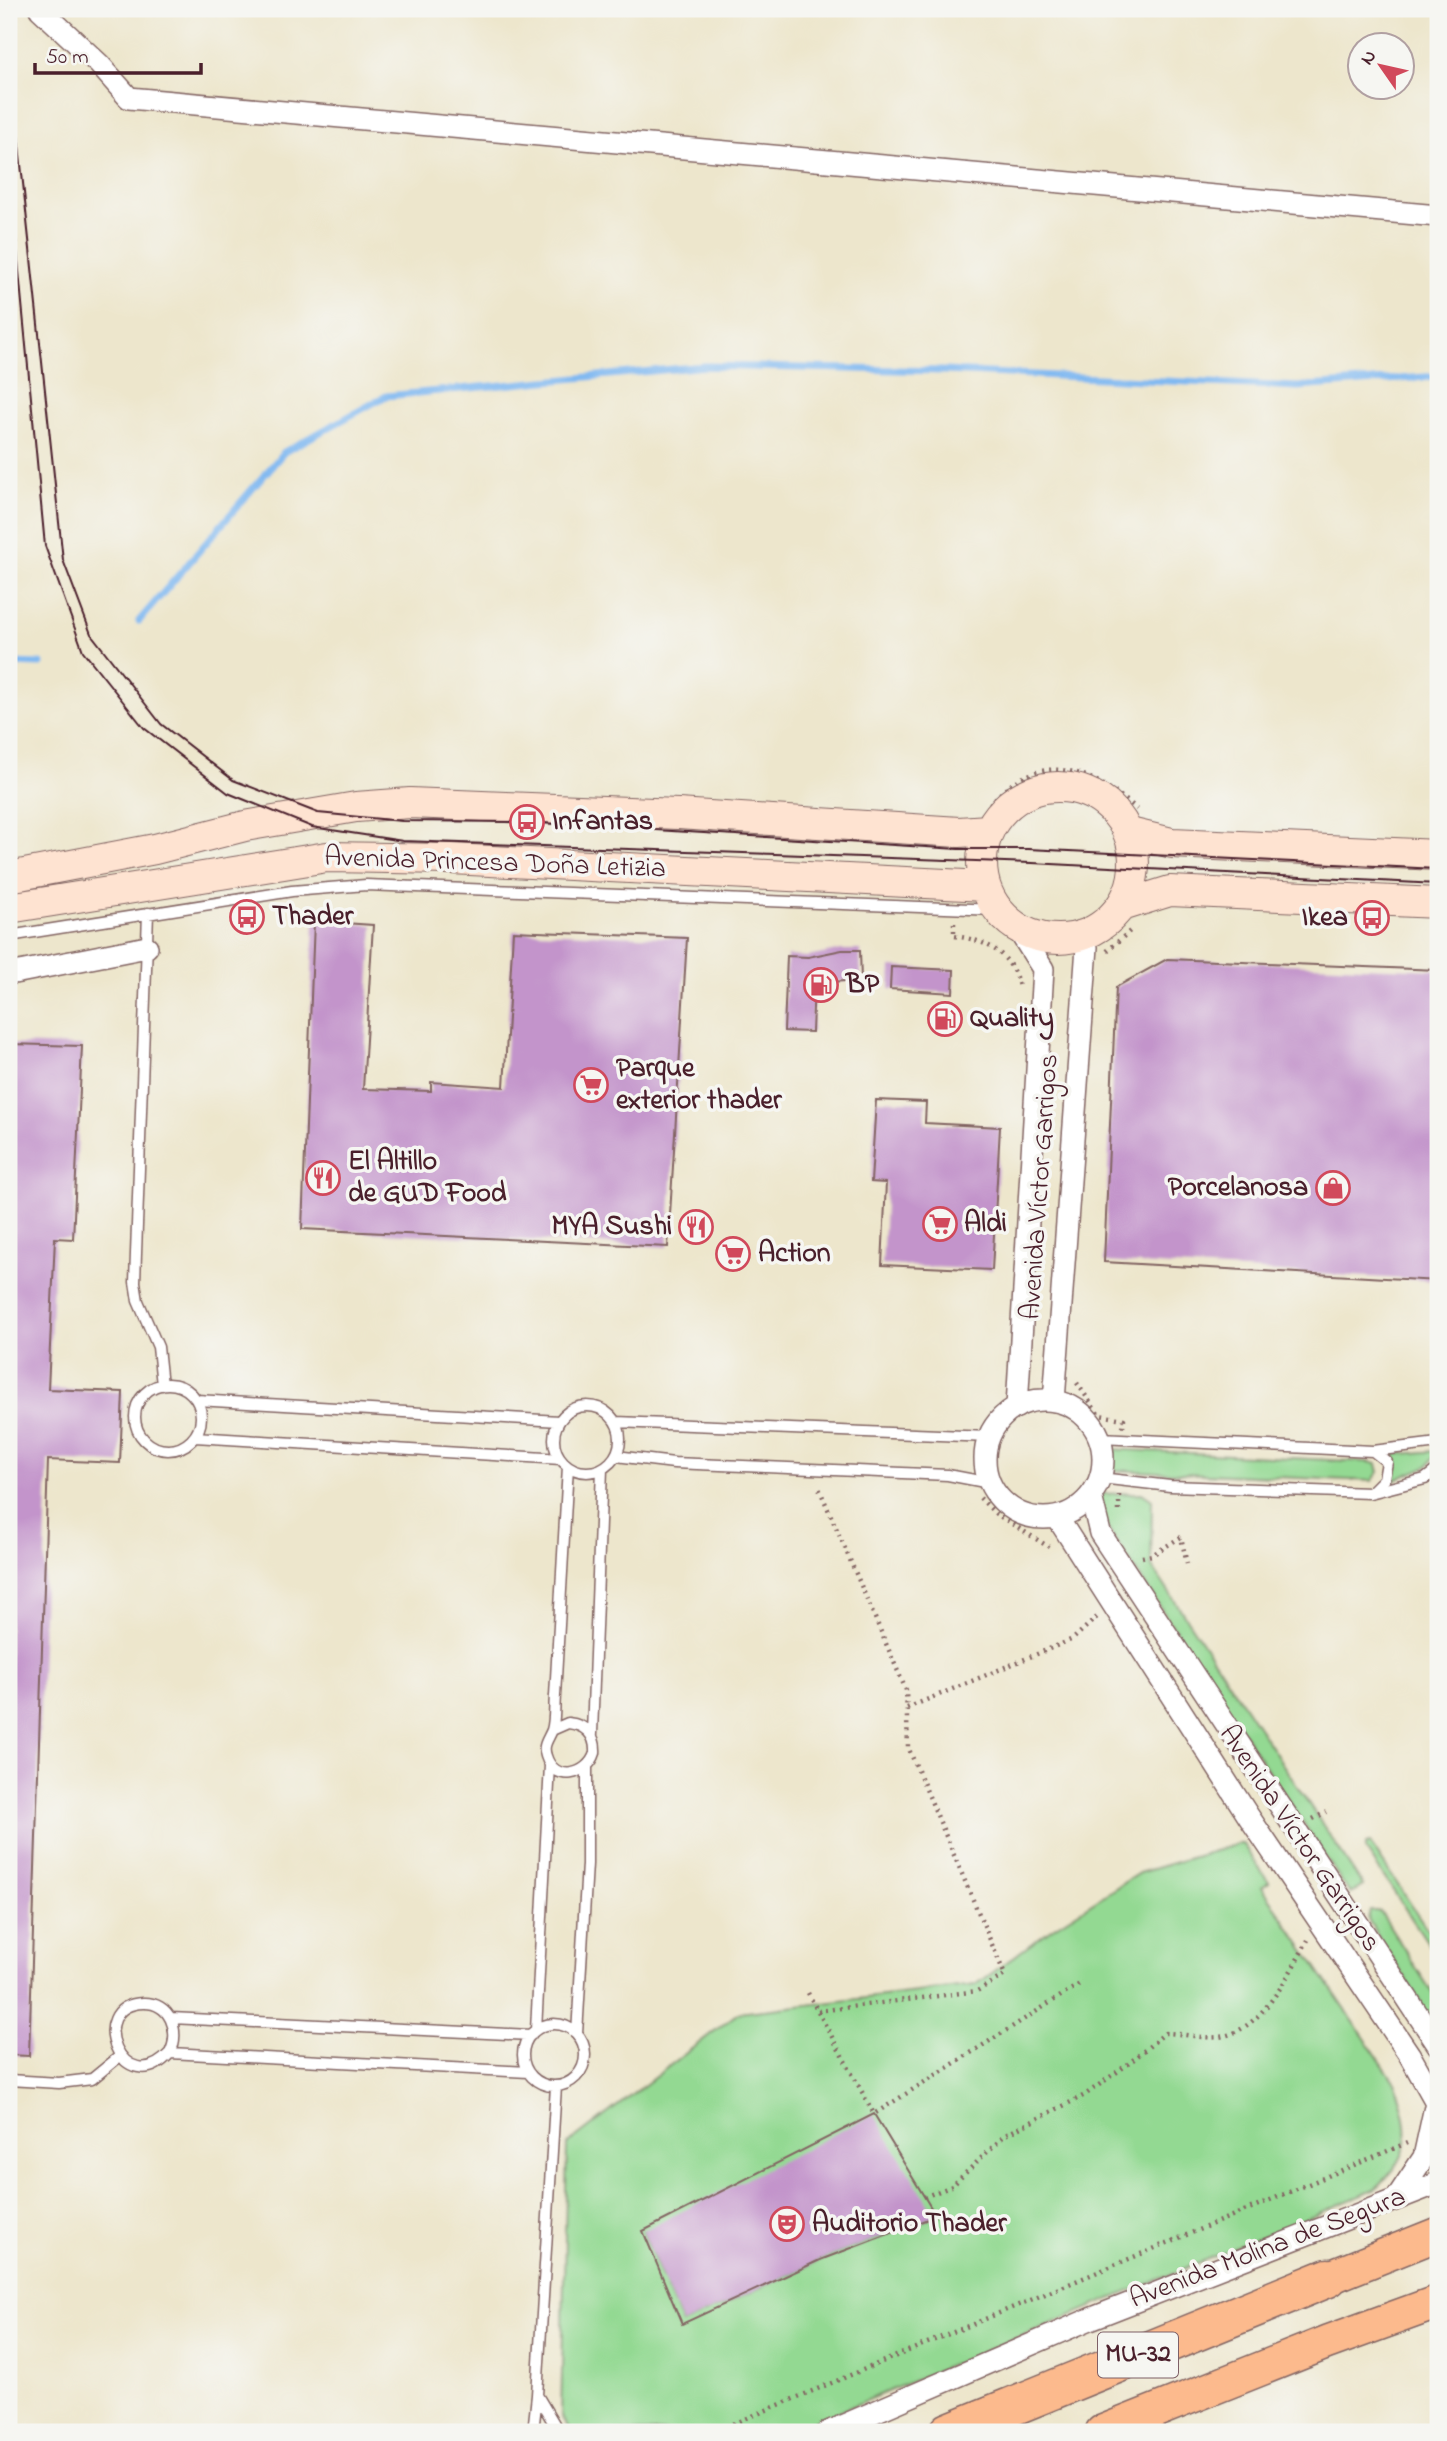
<svg xmlns="http://www.w3.org/2000/svg" width="1447" height="2441" font-family="'Indie Flower',sans-serif">
	<rect width="100%" height="100%" fill="#f6f6f2"/>
	<filter id="ink" filterUnits="userSpaceOnUse"><feTurbulence type="fractalNoise" baseFrequency=".0143" numOctaves="2"/><feDisplacementMap in="SourceGraphic" scale="14" xChannelSelector="R" yChannelSelector="G"/><feConvolveMatrix kernelMatrix="1 2 1 2 8 2 1 2 1" color-interpolation-filters="sRGB"/></filter>
	<filter id="wash" filterUnits="userSpaceOnUse"><feTurbulence type="fractalNoise" baseFrequency=".00686" numOctaves="4" result="noise"/><feDisplacementMap in="SourceGraphic" scale="28" xChannelSelector="R" yChannelSelector="G"/><feGaussianBlur stdDeviation="1.57" result="paint"/><feColorMatrix in="noise" values="0 0 0 0 0 0 0 0 0 0 0 0 0 0 0 0 0 1.4 0 .05"/><feComposite in="paint" operator="in"/></filter>
	<g filter="url(#wash)">
		<rect width="100%" height="100%" fill="#ede6cc"/>
		<path fill="#93d992" stroke="#6e7c5e" stroke-width="2" fill-rule="evenodd" d="M1108,1449L1369,1462L1377,1464L1379,1472L1372,1481L1108,1470Z
			M1438,1451L1428,1466L1388,1483L1393,1464L1386,1455Z
			M1142,1493L1152,1500L1151,1565L1363,1886L1350,1894L1103,1521L1098,1494Z
			M1242,1843L1269,1882L1262,1887L1396,2084C1411,2134 1415,2153 1374,2190L790,2432H572L561,2417L567,2145L738,2013L976,1985L1051,1929L1139,1873ZM935,2216L820,2260L682,2324L643,2232Z
			M1370,1843L1438,1945V1958L1366,1850V1844Z
			M1370,1911H1380L1438,2002V2030L1368,1920Z"/>
		<g fill="none" stroke-linecap="round" stroke-linejoin="round">
			<path stroke="#81b9f1" stroke-width="7" d="M139,621L284,452L386,396L705,366L945,371L1298,387L1438,376
				M9,663L41,664"/>
		</g>
		<g id="blocks">
			<path fill="#c394cb" d="M314,921L373,925L363,1089L431,1091V1082L504,1087L513,931L687,938L668,1247L302,1229Z
				M842,950H860L861,980L814,983L812,1032L784,1031L787,956L808,957Z
				M1167,959L1438,970V1281L1104,1262L1116,987Z
				M891,967L954,970L953,993L890,989Z
				M9,1044L82,1046L73,1239L55,1238L48,1389L123,1392L120,1463L48,1460L29,2056L9,2055Z
				M876,1100L926,1102L925,1123L1000,1127L992,1270L882,1265L886,1183L871,1182Z
				M874,2114L936,2216L820,2260L682,2324L643,2231Z"/>
		</g>
	</g>
	<g filter="url(#ink)">
		<use href="#blocks" fill-opacity="0" stroke="#836563" stroke-width="2"/>
		<g fill="none" stroke-linecap="round" stroke-linejoin="round">
			<g stroke="#836563" stroke-width="13">
				<path id="lane" d="M148,913L135,1282L138,1301L158,1347L162,1385
					M9,936L292,891L366,885L996,910
					M135 1417a33 33 0 1 1 66 0a33 33 0 1 1-66 0Z
					M197,1400L559,1421
					M554 1439a33 33 0 1 1 66 0a33 33 0 1 1-66 0Z
					M616,1422L989,1437
					M195,1437L561,1459
					M1100,1438L1373,1451L1438,1443
					M616,1456L674,1463L948,1475L990,1483
					M1100,1478L1170,1486L1370,1493L1425,1479L1438,1469
					M1372,1491L1384,1479L1387,1462L1373,1451
					M552,1730L568,1723C586,1725 596,1735 595,1753C588,1776 554,1783 546,1756C542,1745 548,1740 552,1730C555,1721 554,1706 555,1696L568,1466
					M592,1734L602,1469
					M171,2018L531,2035
					M523 2055a31 31 0 1 1 62 0a31 31 0 1 1-62 0Z
					M536,2030L550,1765
					M577,2034L587,1864V1768
					M170,2053C181,2031 170,2002 143,2003C83,2005 123,2104 170,2053L528,2072
					M9,2080L59,2083L92,2079L120,2056
					M537,2395L556,2086
					M533,2432L537,2395L559,2432"/>
			</g>
			<g stroke="#836563" stroke-width="24">
				<path id="street" d="M40,9L99,64L129,98L1438,216
					M9,974L147,947
					M985 1459a59 59 0 1 1 118 0a59 59 0 1 1-118 0Z
					M1054,1401L1087,947L1080,937
					M1017,1407L1043,969L1017,928
					M1091,1496L1100,1533L1438,2045
					M1057,1517L1249,1817L1409,2054L1436,2102L1424,2157L1396,2199
					M828,2432L1090,2319L1438,2183"/>
			</g>
			<g stroke="#836563" stroke-width="32">
				<path id="secondary" d="M982 863a76 76 0 1 1 152 0a76 76 0 1 1-152 0Z
					M1130,833L1172,843L1438,855
					M9,877L155,849L245,826L356,807L410,803L678,814L959,832L988,830
					M1122,906L1170,891L1438,903
					M9,908L327,857L451,859L985,886"/>
			</g>
			<g stroke="#836563" stroke-width="36">
				<path id="primary" d="M1328,2278L1438,2234
					M1102,2432L1328,2342L1438,2302"/>
			</g>
			<g stroke="#836563" stroke-width="41">
				<path id="highway" d="M949,2432L1328,2278"/>
			</g>
			<path stroke="#836563" stroke-width="4.5" stroke-dasharray="2 5" stroke-linecap="butt" d="M990,804C1039,749 1087,767 1137,809
				M954,923V936C987,940 1011,953 1019,987
				M1107,951L1130,931
				M1077,1383L1099,1415L1124,1419L1123,1427
				M1119,1495V1514
				M980,1498L996,1514L1049,1547
				M1142,1557L1152,1555L1181,1537L1187,1564
				M907,1708L1073,1639L1097,1617
				M1313,1819L1326,1812
				M808,1993L874,2114L1083,1982
				M818,2011L977,1991L1005,1975L908,1747L906,1690L819,1488H822
				M924,2197L952,2186L1005,2135L1085,2095L1128,2064L1165,2033C1181,2033 1202,2039 1219,2037C1262,2031 1289,1974 1308,1940
				M714,2432L1407,2143"/>
			<use href="#lane" stroke="#fff" stroke-width="10"/>
			<use href="#street" stroke="#fff" stroke-width="21"/>
			<use href="#secondary" stroke="#fee3d1" stroke-width="30"/>
			<use href="#primary" stroke="#fcba8d" stroke-width="33"/>
			<use href="#highway" stroke="#fcba8d" stroke-width="38"/>
			<path stroke="#4a1f2b" stroke-width="2" d="M9,51L63,560L91,634L161,724L233,780L318,813L402,821L527,822L958,849H1028L1438,869
				M9,166L45,546L83,651L144,728L228,793L312,827L403,841L1032,863L1438,884"/>
		</g>
	</g>
	<defs>
		<g id="bus-ring" transform="scale(1.75)"><circle r="9.5" fill="#f6f6f2" stroke="#d1495b" stroke-width="1.5"/><path d="M-5-6H5V4H4V6H2V4H-2V6H-4V4H-5ZM-3.5-4V0h7V-4ZM-3.5 1.2v1.5H-2V1.2ZM2 1.2v1.5H3.5V1.2Z" fill="#d1495b"/></g>
		<g id="fuel-ring" transform="scale(1.75)"><circle r="9.5" fill="#f6f6f2" stroke="#d1495b" stroke-width="1.5"/><path d="M-5.5-6h7V0h2V4h1.3V-2.5L3-4.5l.8-.8L6-3V5H2.5V1h-1V6h-7ZM-4.2-4.7v3.2H.2V-4.7Z" fill="#d1495b"/></g>
		<g id="supermarket-ring" transform="scale(1.75)"><circle r="9.5" fill="#f6f6f2" stroke="#d1495b" stroke-width="1.5"/><path d="M-6-5.5h2.5l.6 2H6L4.5 2H-2.5L-4.4-4H-6ZM-1.5 3.2a1.3 1.3 0 1 0 .1 0ZM3 3.2a1.3 1.3 0 1 0 .1 0Z" fill="#d1495b"/></g>
		<g id="restaurant-ring" transform="scale(1.75)"><circle r="9.5" fill="#f6f6f2" stroke="#d1495b" stroke-width="1.5"/><path d="M-5-6h1v4h1v-4h1v4h1v-4h1v5L-1.5 .5V6h-2V.5L-5-1ZM5-6V6H3V1.5H1.5Q1.5-4 5-6Z" fill="#d1495b"/></g>
		<g id="shop-ring" transform="scale(1.75)"><circle r="9.5" fill="#f6f6f2" stroke="#d1495b" stroke-width="1.5"/><path d="M-5-2.5h2.3a2.7 3.5 0 0 1 5.4 0H5L5.5 6h-11ZM-1.5-2.5h3a1.5 2.3 0 0 0-3 0Z" fill="#d1495b"/></g>
		<g id="theatre-ring" transform="scale(1.75)"><circle r="9.5" fill="#f6f6f2" stroke="#d1495b" stroke-width="1.5"/><path d="M-5-5.5Q0-4 5-5.5V0Q5 5 0 6Q-5 5-5 0ZM-3.3-2.5H-1v1.5H-3.3ZM1-2.5H3.3v1.5H1ZM-2.8 1Q0 5.5 2.8 1Z" fill="#d1495b"/></g>
	</defs>
	<g fill-rule="evenodd">
		<use href="#bus-ring" x="527" y="822"/>
		<use href="#bus-ring" x="247" y="917"/>
		<use href="#bus-ring" x="1372" y="918"/>
		<use href="#fuel-ring" x="821" y="985"/>
		<use href="#fuel-ring" x="945" y="1019"/>
		<use href="#supermarket-ring" x="591" y="1085"/>
		<use href="#restaurant-ring" x="323" y="1178"/>
		<use href="#shop-ring" x="1333" y="1188"/>
		<use href="#supermarket-ring" x="940" y="1224"/>
		<use href="#restaurant-ring" x="696" y="1227"/>
		<use href="#supermarket-ring" x="733" y="1254"/>
		<use href="#theatre-ring" x="787" y="2224"/>
	</g>
	<g text-anchor="middle" dominant-baseline="central" stroke-width="7" stroke-linejoin="round" paint-order="stroke">
		<rect fill="#f6f6f2" stroke="#7e6067" stroke-width="2" x="1098" y="2332.5" width="80" height="45" rx="5"/>
		<g font-size="26" font-weight="bold" fill="#4a1f2b">
			<text x="1138" y="2355">MU-32</text>
		</g>
		<g font-size="28" font-weight="bold" fill="#4a1f2b" stroke="#f6f6f2" text-anchor="start">
			<text x="552" y="822">Infantas</text>
			<text x="272" y="917">Thader</text>
			<text x="1348" y="918" text-anchor="end">Ikea</text>
			<text x="846" y="985">BP</text>
			<text x="970" y="1019">Quality</text>
			<text x="616" y="1069">Parque<tspan x="616" dy="32">exterior thader</tspan></text>
			<text x="348" y="1162">El Altillo<tspan x="348" dy="32">de GUD Food</tspan></text>
			<text x="1308" y="1188" text-anchor="end">Porcelanosa</text>
			<text x="964" y="1224">Aldi</text>
			<text x="672" y="1227" text-anchor="end">MYA Sushi</text>
			<text x="758" y="1254">Action</text>
			<text x="812" y="2224">Auditorio Thader</text>
		</g>
		<g font-size="28" fill="#4a1f2b" stroke="#f6f6f2">
			<text transform="translate(495 864) rotate(2)">Avenida Princesa Doña Letizia</text>
			<text transform="translate(1041 1187) rotate(-86)">Avenida Víctor Garrigos</text>
			<text transform="translate(1299 1839) rotate(56)">Avenida Víctor Garrigos</text>
			<text transform="translate(1268 2249) rotate(-21)">Avenida Molina de Segura</text>
		</g>
	</g>
	<rect width="1447" height="2441" fill="none" stroke="#f6f6f2" stroke-width="35"/>
	<g transform="translate(1381 66) rotate(304)"><circle r="33" fill="#f6f6f2" stroke="#b1a0a2" stroke-width="2"/>
	<path d="M0-5L12 26L0 18L-12 26Z" fill="#d1495b"/>
	<text y="-10" font-size="19" font-weight="bold" text-anchor="middle" fill="#4a1f2b">N</text>
	</g>
	<path d="M35 63v10h166v-10" fill="none" stroke="#4a1f2b" stroke-width="3.5"/>
	<text x="46" y="63" font-size="21" fill="#4a1f2b" stroke="#f6f6f2" stroke-width="5" paint-order="stroke">50 m</text>
</svg>
